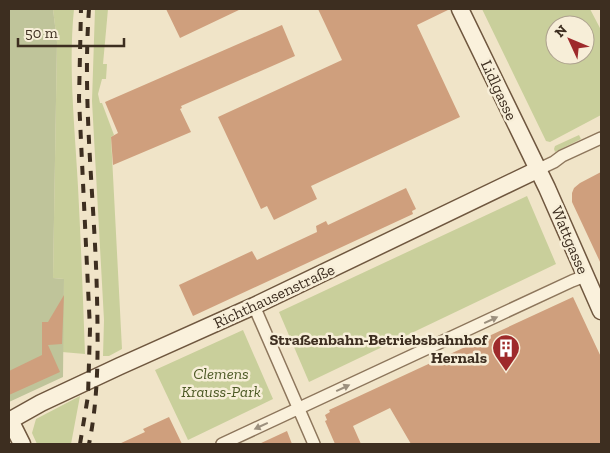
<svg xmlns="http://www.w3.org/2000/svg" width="610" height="453" font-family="'Zilla Slab',serif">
	<rect width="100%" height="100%" fill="#f0e4c8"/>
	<path fill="#c9cf9b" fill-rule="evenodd" d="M53,9H74C68,68 75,128 78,187C81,243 83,299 85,354L62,352L64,279L53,278L57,42Z
		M95,9H108L103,64H107L106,79H102L98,94L100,103H102L114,135L111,137L122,349L109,356H103L104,320L92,101Z
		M482,9H590L601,30V115L550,142L546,141ZM555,25H585V55H555Z
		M579,135L581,139L555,152L554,149L555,146Z
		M527,196L556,264L309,382L279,312Z
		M243,330L273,399L188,440L155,370Z
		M80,396L71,444H37L32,433L36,419Z"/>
	<path fill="#bfc49a" d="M9,9H53L57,42L53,278L64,279L63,377L9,402Z"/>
	<path fill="#cf9f7d" d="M166,9H241L180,38Z
		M318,9H450L417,25L460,117L311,186L317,199L274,220L267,206L261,209L218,117L342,60Z
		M282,25L295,56L181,106L182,108L180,109L191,132L113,165L111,137L118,133L105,102Z
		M601,172V264L572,202V193L574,188L580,183Z
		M406,188L416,209L412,211L413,214L193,316L179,285L252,251L257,260L317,232L316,226L326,221L328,225Z
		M64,295L62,344L48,345L60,372L9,395V371L42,355V322H48Z
		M573,297L601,357V444H411L390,408L353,426L361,444H335L325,421L327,420L325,415L330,412L329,410Z
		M169,417L182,444H119L145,432L143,429Z
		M287,431L292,444H259Z"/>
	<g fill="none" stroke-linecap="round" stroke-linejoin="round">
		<g stroke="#8d765c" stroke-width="14">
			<path id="street" d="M537,170L554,162L562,156L601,138
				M254,306L314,444
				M222,444L572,281L585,276"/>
		</g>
		<g stroke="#6f573f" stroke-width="19">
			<path id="secondary" d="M460,9L547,188L601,311
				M10,420L22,444
				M9,421L41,403L120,366L254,306L537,170"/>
		</g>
		<use href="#street" stroke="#faf1dc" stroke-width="11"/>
		<use href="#secondary" stroke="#faf1dc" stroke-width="16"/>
		<path stroke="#3d2e20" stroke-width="4" stroke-dasharray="9 9" stroke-linecap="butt" d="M89,9C82,105 95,201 97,297C98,347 99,395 89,444
			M80,444L88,396L90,329L79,99L81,9"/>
	</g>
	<defs><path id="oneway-solid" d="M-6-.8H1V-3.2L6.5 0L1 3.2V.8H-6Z" transform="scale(1.25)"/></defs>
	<g fill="#9c907e">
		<use href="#oneway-solid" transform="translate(491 320) rotate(-25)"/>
		<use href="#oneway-solid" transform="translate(343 388) rotate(-25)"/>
		<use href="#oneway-solid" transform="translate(261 426) rotate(155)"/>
	</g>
	<defs>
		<g id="building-pin" transform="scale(1.4375)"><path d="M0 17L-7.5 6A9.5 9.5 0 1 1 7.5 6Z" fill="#9e2a2b" stroke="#f7eed8"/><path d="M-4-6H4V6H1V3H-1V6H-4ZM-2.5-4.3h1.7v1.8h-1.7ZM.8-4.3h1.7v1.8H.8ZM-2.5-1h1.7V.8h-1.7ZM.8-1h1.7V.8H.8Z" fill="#fff"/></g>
	</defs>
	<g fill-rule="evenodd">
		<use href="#building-pin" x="506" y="348"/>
	</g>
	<g text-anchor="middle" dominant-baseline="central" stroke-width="5" stroke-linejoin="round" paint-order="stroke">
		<g font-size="16" fill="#3d2e20" stroke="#f7eed8">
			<text transform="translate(499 90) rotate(65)">Lidlgasse</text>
			<text transform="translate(570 240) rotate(67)">Wattgasse</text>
			<text transform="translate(274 296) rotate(-25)">Richthausenstraße</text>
		</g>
		<g font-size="16" font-weight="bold" fill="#3d2e20" stroke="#f7eed8" text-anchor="end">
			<text x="487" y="339">Straßenbahn-Betriebsbahnhof<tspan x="487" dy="18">Hernals</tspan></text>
		</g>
		<g font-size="16" font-style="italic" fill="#4d5a26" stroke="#f7eed8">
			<text x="221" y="373">Clemens<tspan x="221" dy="18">Krauss-Park</tspan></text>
		</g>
	</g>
	<rect width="610" height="453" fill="none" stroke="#3d2e20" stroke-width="20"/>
	<g transform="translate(570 40) rotate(314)"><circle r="24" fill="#f7eed8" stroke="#ada18e"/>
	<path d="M0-4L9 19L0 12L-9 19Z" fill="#9e2a2b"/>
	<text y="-8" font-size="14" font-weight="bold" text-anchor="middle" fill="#3d2e20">N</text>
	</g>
	<path d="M18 38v8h106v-8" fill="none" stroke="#3d2e20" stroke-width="2.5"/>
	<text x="25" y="38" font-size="15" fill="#3d2e20" stroke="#f7eed8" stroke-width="4" paint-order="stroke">50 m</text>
</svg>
